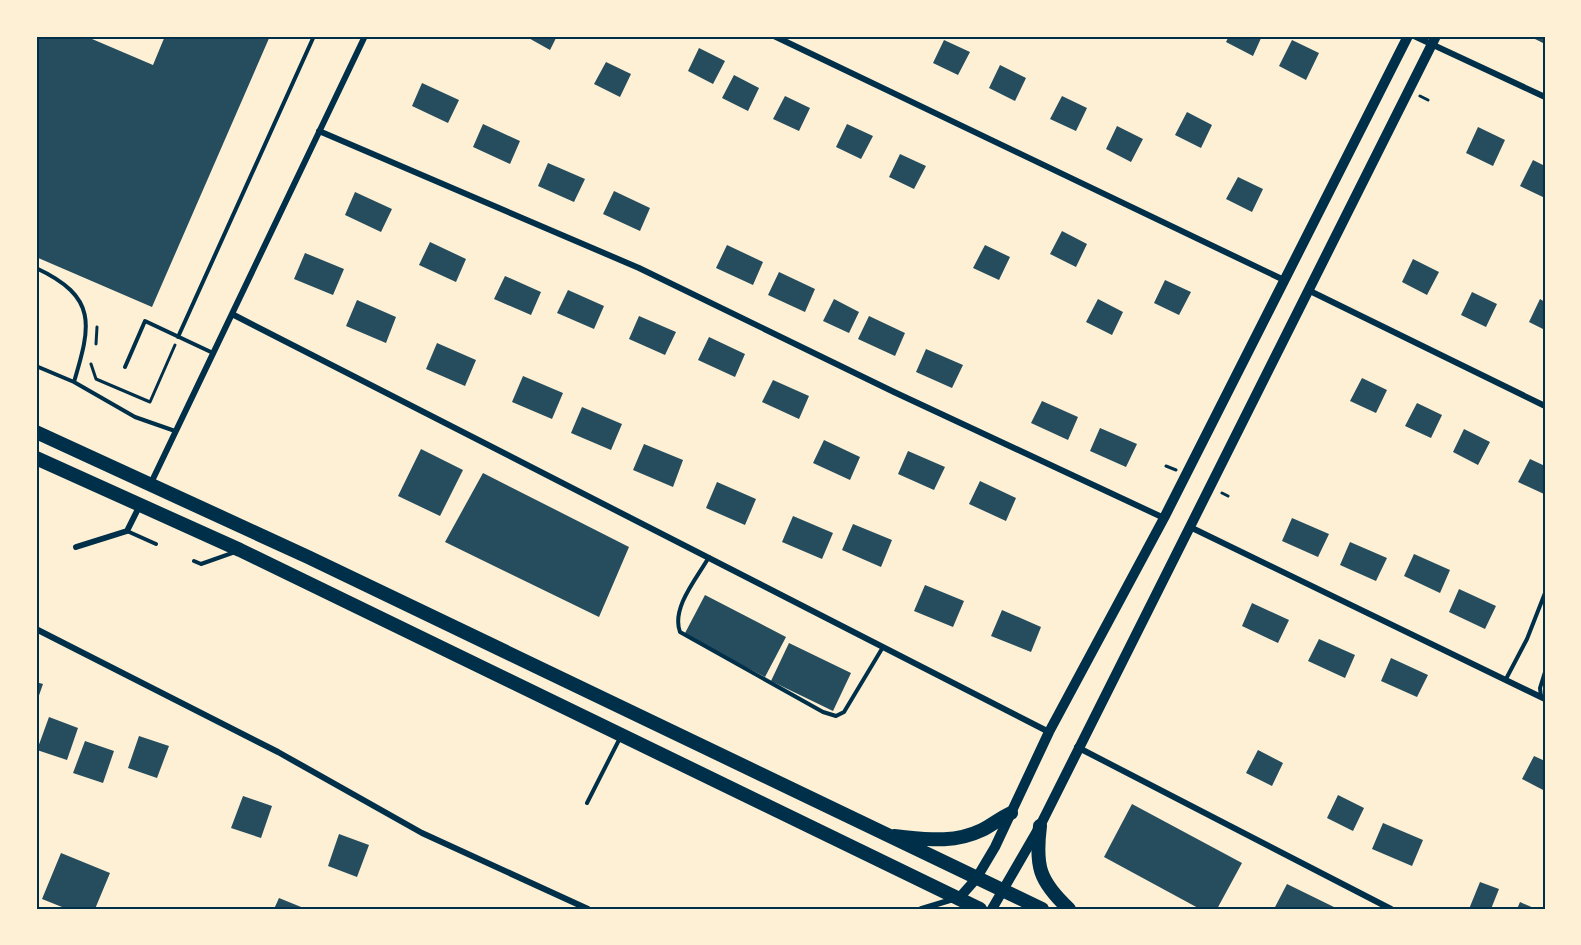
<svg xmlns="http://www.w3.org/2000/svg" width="1581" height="945" font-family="'Golos Text',sans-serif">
	<rect width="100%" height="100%" fill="#fdf0d5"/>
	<path fill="#264d5e" d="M36,36H85L153,65L165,36H270L152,307L36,257Z
		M525,36H557L550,50Z
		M1229,36H1262L1253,56L1226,42Z
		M1529,36H1545V44Z
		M944,40L970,52L958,75L933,63Z
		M1292,40L1319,53L1306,80L1279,66Z
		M699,48L725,61L713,84L688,71Z
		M606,62L631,74L620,97L594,84Z
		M1000,65L1026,78L1015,101L989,88Z
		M734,75L759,88L748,111L722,98Z
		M422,83L459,100L448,123L412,106Z
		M785,96L810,108L799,131L773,119Z
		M1062,96L1087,108L1076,131L1050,119Z
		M1187,112L1212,125L1201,148L1175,135Z
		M483,124L520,141L510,164L473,147Z
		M847,124L873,136L861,159L836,147Z
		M1117,126L1143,139L1131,162L1106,149Z
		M1478,127L1505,140L1493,166L1466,153Z
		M900,154L926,166L914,189L889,177Z
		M1533,160L1545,166V198L1520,186Z
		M548,163L585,179L574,202L538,186Z
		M1238,177L1263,189L1252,212L1226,199Z
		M614,191L650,208L640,231L603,214Z
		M355,192L392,209L381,232L345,215Z
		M1062,231L1087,244L1076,267L1050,254Z
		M430,242L466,259L456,282L419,265Z
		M727,245L763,262L753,285L716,268Z
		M985,245L1010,257L999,280L973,268Z
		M305,253L344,269L333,295L294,279Z
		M1413,259L1439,272L1427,295L1402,282Z
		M779,272L815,289L805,312L768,295Z
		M505,276L541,292L531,315L494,299Z
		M1165,280L1191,292L1179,315L1154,303Z
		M568,290L604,306L594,329L557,313Z
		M1472,292L1497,304L1486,327L1461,315Z
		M834,299L859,312L849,333L823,321Z
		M1098,299L1123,312L1112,335L1086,322Z
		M1540,299L1545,302V330L1529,322Z
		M357,300L396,317L386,343L346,326Z
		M639,316L676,332L665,355L629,339Z
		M869,316L905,333L895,356L858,339Z
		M709,337L745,354L735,377L698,360Z
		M437,343L476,360L465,386L426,369Z
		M926,349L963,365L952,388L916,372Z
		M523,376L563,393L552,419L512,402Z
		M1362,378L1387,390L1376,413L1350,401Z
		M773,380L809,396L799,419L762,402Z
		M1042,401L1078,417L1068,440L1031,423Z
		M1417,403L1442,415L1431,438L1405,426Z
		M582,407L622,424L611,450L571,433Z
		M1100,428L1137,444L1126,467L1090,451Z
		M1464,429L1490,442L1478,465L1453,452Z
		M824,440L860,457L850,480L813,463Z
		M644,444L683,460L673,487L633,470Z
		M421,449L463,470L440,516L398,496Z
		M908,451L945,467L934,490L898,474Z
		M1530,459L1545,466L1544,494L1518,482Z
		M483,473L629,547L599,617L445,542Z
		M980,481L1016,498L1006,521L969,504Z
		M717,482L756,499L745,525L706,508Z
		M793,516L833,533L822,559L782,542Z
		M1292,518L1329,534L1318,557L1282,541Z
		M853,524L892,540L881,567L842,550Z
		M1350,542L1387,558L1376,581L1340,565Z
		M1414,554L1450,570L1440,593L1404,576Z
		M925,585L964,601L953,627L914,611Z
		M1459,589L1496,606L1485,629L1449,612Z
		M705,595L786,637L765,677L684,635Z
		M1252,603L1289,620L1278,643L1242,626Z
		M1002,610L1041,627L1031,652L991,636Z
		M1319,639L1355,655L1345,678L1308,661Z
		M789,643L851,673L833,711L771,681Z
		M1391,658L1428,675L1417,697L1381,681Z
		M36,682L43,684L36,704Z
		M49,717L78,728L67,760L37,750Z
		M139,736L169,746L157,778L128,768Z
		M85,741L114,751L103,783L73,773Z
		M1258,750L1283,763L1272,786L1246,773Z
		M1534,756L1545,761V791L1522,779Z
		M1338,795L1364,808L1353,831L1327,818Z
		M243,796L272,806L261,838L231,828Z
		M1132,804L1242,863L1217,909H1200L1104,857Z
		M1383,823L1423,840L1412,866L1372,849Z
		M339,834L369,845L357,877L328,866Z
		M61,853L110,873L95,909H67L42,899Z
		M1480,882L1499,889L1491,909H1469Z
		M1287,884L1338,909H1274Z
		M279,898L306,909H274Z
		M1520,902L1536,909H1517Z"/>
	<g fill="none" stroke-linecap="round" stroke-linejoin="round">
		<path stroke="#003049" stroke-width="3" d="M1420,96L1428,100
			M96,344L97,327
			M91,364L96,379L150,402L175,345
			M1166,466L1176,470
			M1222,493L1228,496"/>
		<path stroke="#003049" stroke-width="4" d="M36,268C98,297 91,325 74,382
			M178,337L314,36
			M36,366L74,382L135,417L175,431
			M125,367L145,321L213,353
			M127,531L156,544
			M709,557C697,578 671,608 680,632L823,712L836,716L844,712L883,647
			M194,561L201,564L235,552
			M1506,679L1527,639L1545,593
			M1541,697L1540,688L1545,672
			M587,803L620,738"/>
		<path stroke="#003049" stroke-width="6" d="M774,36L1284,280
			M1414,36L1545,97
			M319,131L639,268L894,392L1164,518
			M1310,291L1545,406
			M232,314L1049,732
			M151,483L365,36
			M1190,527L1545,699
			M76,547L127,531L140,505
			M36,629L278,752L422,833L588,909
			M1077,747L1391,909
			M921,909L954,899"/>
		<path stroke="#003049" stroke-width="10" d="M960,897L976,879L995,847L1049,732L1164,518L1408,36
			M992,909L1040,826L1436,36"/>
		<path stroke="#003049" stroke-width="14" d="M36,432L308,557L1042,909
			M36,458L240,550L980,909
			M1040,826C1035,866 1039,881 1069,909
			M894,836C926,839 953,844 982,830C992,825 1000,818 1011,813"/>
	</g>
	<rect width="1581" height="945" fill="none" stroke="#fdf0d5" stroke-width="75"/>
	<rect x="38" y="38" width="1506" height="870" fill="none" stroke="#003049" stroke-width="2"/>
</svg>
